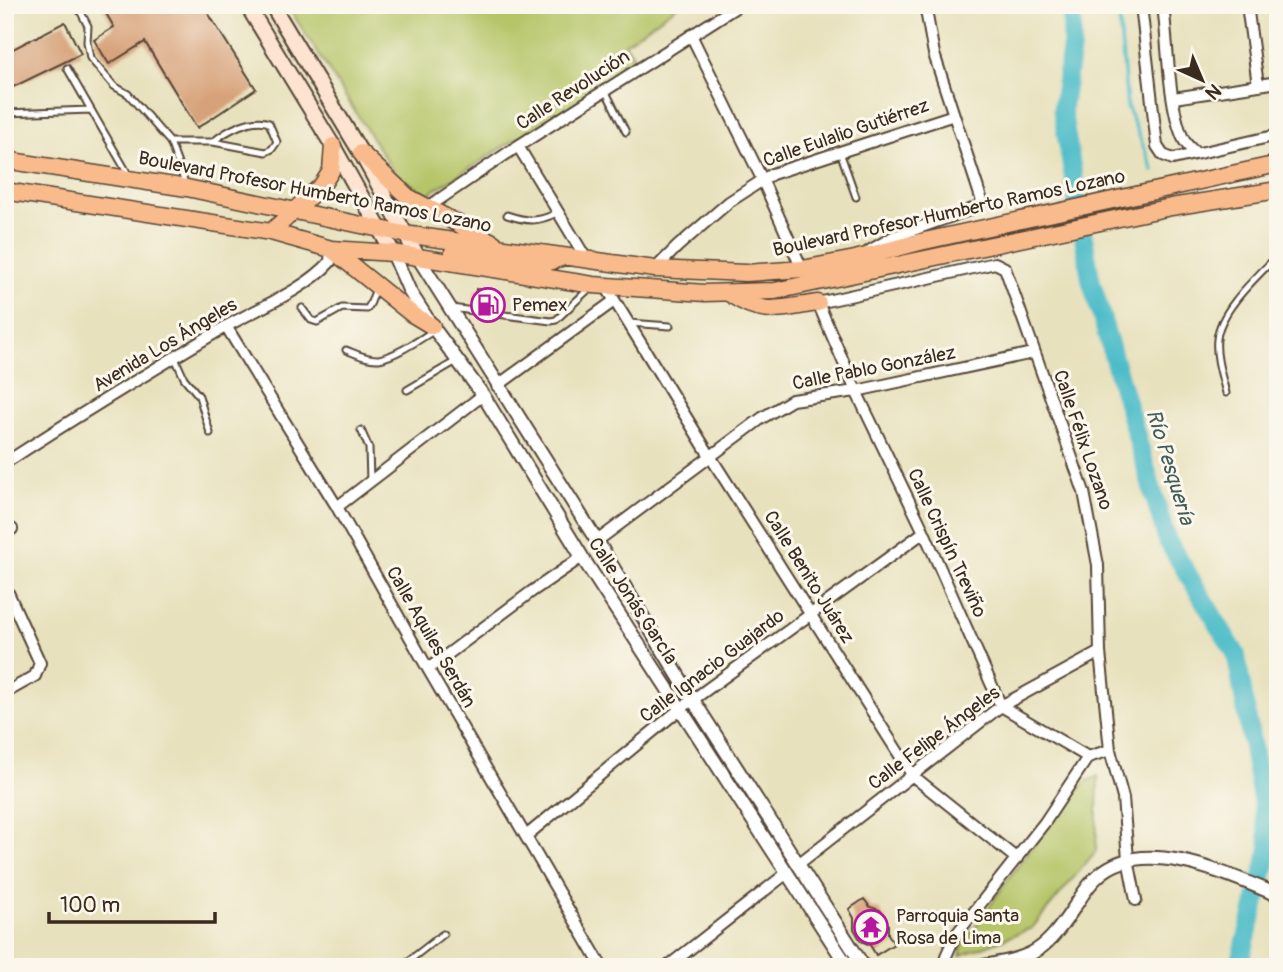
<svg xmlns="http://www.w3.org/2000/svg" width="1283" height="972" font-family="Pangolin,sans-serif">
	<rect width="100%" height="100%" fill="#fbf7ec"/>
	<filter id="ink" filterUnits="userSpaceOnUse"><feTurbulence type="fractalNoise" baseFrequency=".0143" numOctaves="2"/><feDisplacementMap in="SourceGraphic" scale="14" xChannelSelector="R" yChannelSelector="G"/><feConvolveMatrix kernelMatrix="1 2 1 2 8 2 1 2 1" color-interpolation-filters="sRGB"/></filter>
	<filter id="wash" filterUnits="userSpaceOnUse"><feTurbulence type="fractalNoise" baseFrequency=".00686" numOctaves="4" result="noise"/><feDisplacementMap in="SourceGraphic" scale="28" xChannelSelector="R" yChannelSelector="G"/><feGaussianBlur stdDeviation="1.57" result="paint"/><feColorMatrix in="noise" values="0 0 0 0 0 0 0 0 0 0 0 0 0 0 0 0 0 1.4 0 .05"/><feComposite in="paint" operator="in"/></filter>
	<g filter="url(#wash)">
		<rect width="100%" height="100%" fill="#e8e1bd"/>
		<path fill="#b5c568" stroke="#787843" stroke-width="2" d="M287,5H679L625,43L638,63L428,194L395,174Z
			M1098,776L1096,851L1032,928L960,956L962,946L1021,861L1085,782Z"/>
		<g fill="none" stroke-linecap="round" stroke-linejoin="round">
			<path stroke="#50bdc9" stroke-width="3.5" d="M1118,5L1127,106L1153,170"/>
			<path stroke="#50bdc9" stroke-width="19" d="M1072,5V44L1062,110L1091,281L1167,540L1236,654L1270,847L1239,967"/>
		</g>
		<g id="blocks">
			<path fill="#d7a279" d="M101,5H203L256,89L197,128L145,42L109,64L94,40L114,27Z
				M65,22L81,54L5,91V53Z
				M476,289L495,292L493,305L502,306V309L474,304Z
				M864,899L870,907L880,910L888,924V934L894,944L876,955L870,945L861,941L854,929V918L849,909Z"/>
		</g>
	</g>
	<g filter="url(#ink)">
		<use href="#blocks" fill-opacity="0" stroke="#554536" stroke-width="2"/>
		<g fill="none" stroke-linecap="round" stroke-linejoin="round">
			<g stroke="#554536" stroke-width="9">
				<path id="service" d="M77,5L88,26L87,42L90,58L114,86L128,94L170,142
					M67,68L128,174
					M605,90L626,132
					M5,113L91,110
					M840,152L856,197
					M186,186L170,142H213L266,152L272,149L277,142L269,123C252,116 226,131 213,142
					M507,215C528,222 538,222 557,213
					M302,308L311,320L317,322L342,308L367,309C373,302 372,295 377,287
					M451,308L551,321L556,320L591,287
					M629,323L670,326
					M346,350C356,354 368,360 379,359C396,356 420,339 435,330
					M175,358L184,378L199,396L210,433
					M407,390L458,360
					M1226,393C1222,377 1215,356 1217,339C1220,309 1258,276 1278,255
					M361,430L369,448L370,481
					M1274,490L1278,488
					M1026,957L1030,967
					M401,967L443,934"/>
			</g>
			<g stroke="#554536" stroke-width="14">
				<path id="minor" d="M1141,5L1157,146L1163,155L1173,159L1278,135
					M1163,5C1168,44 1168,101 1182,136C1185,144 1190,148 1196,153
					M1247,5L1258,85
					M691,35L762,179L802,269
					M1174,98L1278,82
					M518,146L587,260
					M428,207L518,146L739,5
					M869,251L893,237L978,207L982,201L934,54L925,5
					M655,269L678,246L729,202L772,174L954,115
					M605,285L710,456L913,776L1017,859
					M226,326L337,507L428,669L602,967
					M497,386L614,301
					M5,463C77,416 151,371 225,327C258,308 305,290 330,262L331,249
					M337,507L483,395
					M5,534L12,529
					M597,541L762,418L792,400L856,391L1033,353
					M5,586L40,663L35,676L5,693
					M428,669L531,592L582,557
					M1088,757L1001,706L924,532L856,391L818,303L995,263L1005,268L1084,492L1098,565L1100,652L1110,750L1123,798L1128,859L1136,900
					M526,836L680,709L924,532
					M797,865L1001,706L1100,652
					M667,967L787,873
					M945,967L946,956L955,936L1045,822L1088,757L1110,750"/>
			</g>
			<g stroke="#554536" stroke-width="16">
				<path id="tertiary" d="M393,253L410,292L432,326L483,395L582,557L848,967
					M419,259L597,541L693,700L864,967
					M977,967C1030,958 1042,956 1073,909C1081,897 1088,884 1099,875C1144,834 1231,876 1278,895"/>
			</g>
			<g stroke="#554536" stroke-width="18">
				<path id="secondary" d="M247,5L333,146L393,253
					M272,5L361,153L419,259"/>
			</g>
			<g stroke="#554536" stroke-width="19">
				<path id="primary" d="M361,153L408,197L494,243
					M5,160L187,188L404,234L655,269L746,273L802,269L855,259L920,242L1278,164
					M5,191L271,232L331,249L393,253L593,285L705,293L775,291L1171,207L1278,190
					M271,232L322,185L331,171L333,146
					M331,249L412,314L432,326
					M453,252L537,266L561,258
					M730,294C763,317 781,308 818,303"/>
			</g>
			<use href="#service" stroke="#fff" stroke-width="5"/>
			<use href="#minor" stroke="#fff" stroke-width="10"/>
			<use href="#tertiary" stroke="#fff" stroke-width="12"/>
			<use href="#secondary" stroke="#fde4d1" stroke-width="14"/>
			<use href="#primary" stroke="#fabb8c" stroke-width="16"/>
		</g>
	</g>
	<defs>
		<g id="fuel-ring" transform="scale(1.75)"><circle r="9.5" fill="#fbf7ec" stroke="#b5179e" stroke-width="1.5"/><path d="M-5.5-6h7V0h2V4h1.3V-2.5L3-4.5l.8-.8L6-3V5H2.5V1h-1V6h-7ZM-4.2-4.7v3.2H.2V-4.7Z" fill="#b5179e"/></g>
		<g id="temple-ring" transform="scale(1.75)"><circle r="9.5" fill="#fbf7ec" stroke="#b5179e" stroke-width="1.5"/><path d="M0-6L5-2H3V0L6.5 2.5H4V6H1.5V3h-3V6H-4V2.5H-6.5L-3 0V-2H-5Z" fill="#b5179e"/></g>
	</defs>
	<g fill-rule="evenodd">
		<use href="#fuel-ring" x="488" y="305"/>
		<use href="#temple-ring" x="871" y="927"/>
	</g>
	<g text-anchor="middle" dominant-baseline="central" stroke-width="6" stroke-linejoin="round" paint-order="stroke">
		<g font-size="19" fill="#3b2a1e" stroke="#fbf7ec">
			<text transform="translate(573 90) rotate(-33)">Calle Revolución</text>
			<text transform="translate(846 133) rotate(-19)">Calle Eulalio Gutiérrez</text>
			<text transform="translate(315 192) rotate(11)">Boulevard Profesor Humberto Ramos Lozano</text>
			<text transform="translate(949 213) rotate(-12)">Boulevard Profesor Humberto Ramos Lozano</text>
			<text transform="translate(165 345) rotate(-31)">Avenida Los Ángeles</text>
			<text transform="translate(874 368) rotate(-11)">Calle Pablo González</text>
			<text transform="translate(1083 440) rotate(71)">Calle Félix Lozano</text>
			<text transform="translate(947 543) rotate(65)">Calle Crispín Treviño</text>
			<text transform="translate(809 577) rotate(58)">Calle Benito Juárez</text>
			<text transform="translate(633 601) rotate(57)">Calle Jonás García</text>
			<text transform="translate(431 637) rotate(60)">Calle Aquiles Serdán</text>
			<text transform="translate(712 666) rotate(-37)">Calle Ignacio Guajardo</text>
			<text transform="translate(934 738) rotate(-37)">Calle Felipe Ángeles</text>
		</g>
		<g font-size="19" fill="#3b2a1e" stroke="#fbf7ec" text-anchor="start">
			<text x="512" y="305">Pemex</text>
			<text x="896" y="916">Parroquia Santa<tspan x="896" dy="22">Rosa de Lima</tspan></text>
		</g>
		<g font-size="21" font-style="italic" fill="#425d5a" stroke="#fbf7ec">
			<text transform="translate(1170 467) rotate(73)">Río Pesquería</text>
		</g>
	</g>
	<rect width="1283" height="972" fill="none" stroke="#fbf7ec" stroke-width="28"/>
	<g transform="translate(1202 80) rotate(136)" stroke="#fbf7ec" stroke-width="5" paint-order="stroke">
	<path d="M0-5L12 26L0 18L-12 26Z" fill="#3b2a1e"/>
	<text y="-10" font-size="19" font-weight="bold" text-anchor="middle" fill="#3b2a1e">N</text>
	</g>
	<path d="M49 912v10h166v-10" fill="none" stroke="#3b2a1e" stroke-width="3.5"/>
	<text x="60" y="912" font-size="21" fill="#3b2a1e" stroke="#fbf7ec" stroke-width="5" paint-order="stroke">100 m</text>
</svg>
